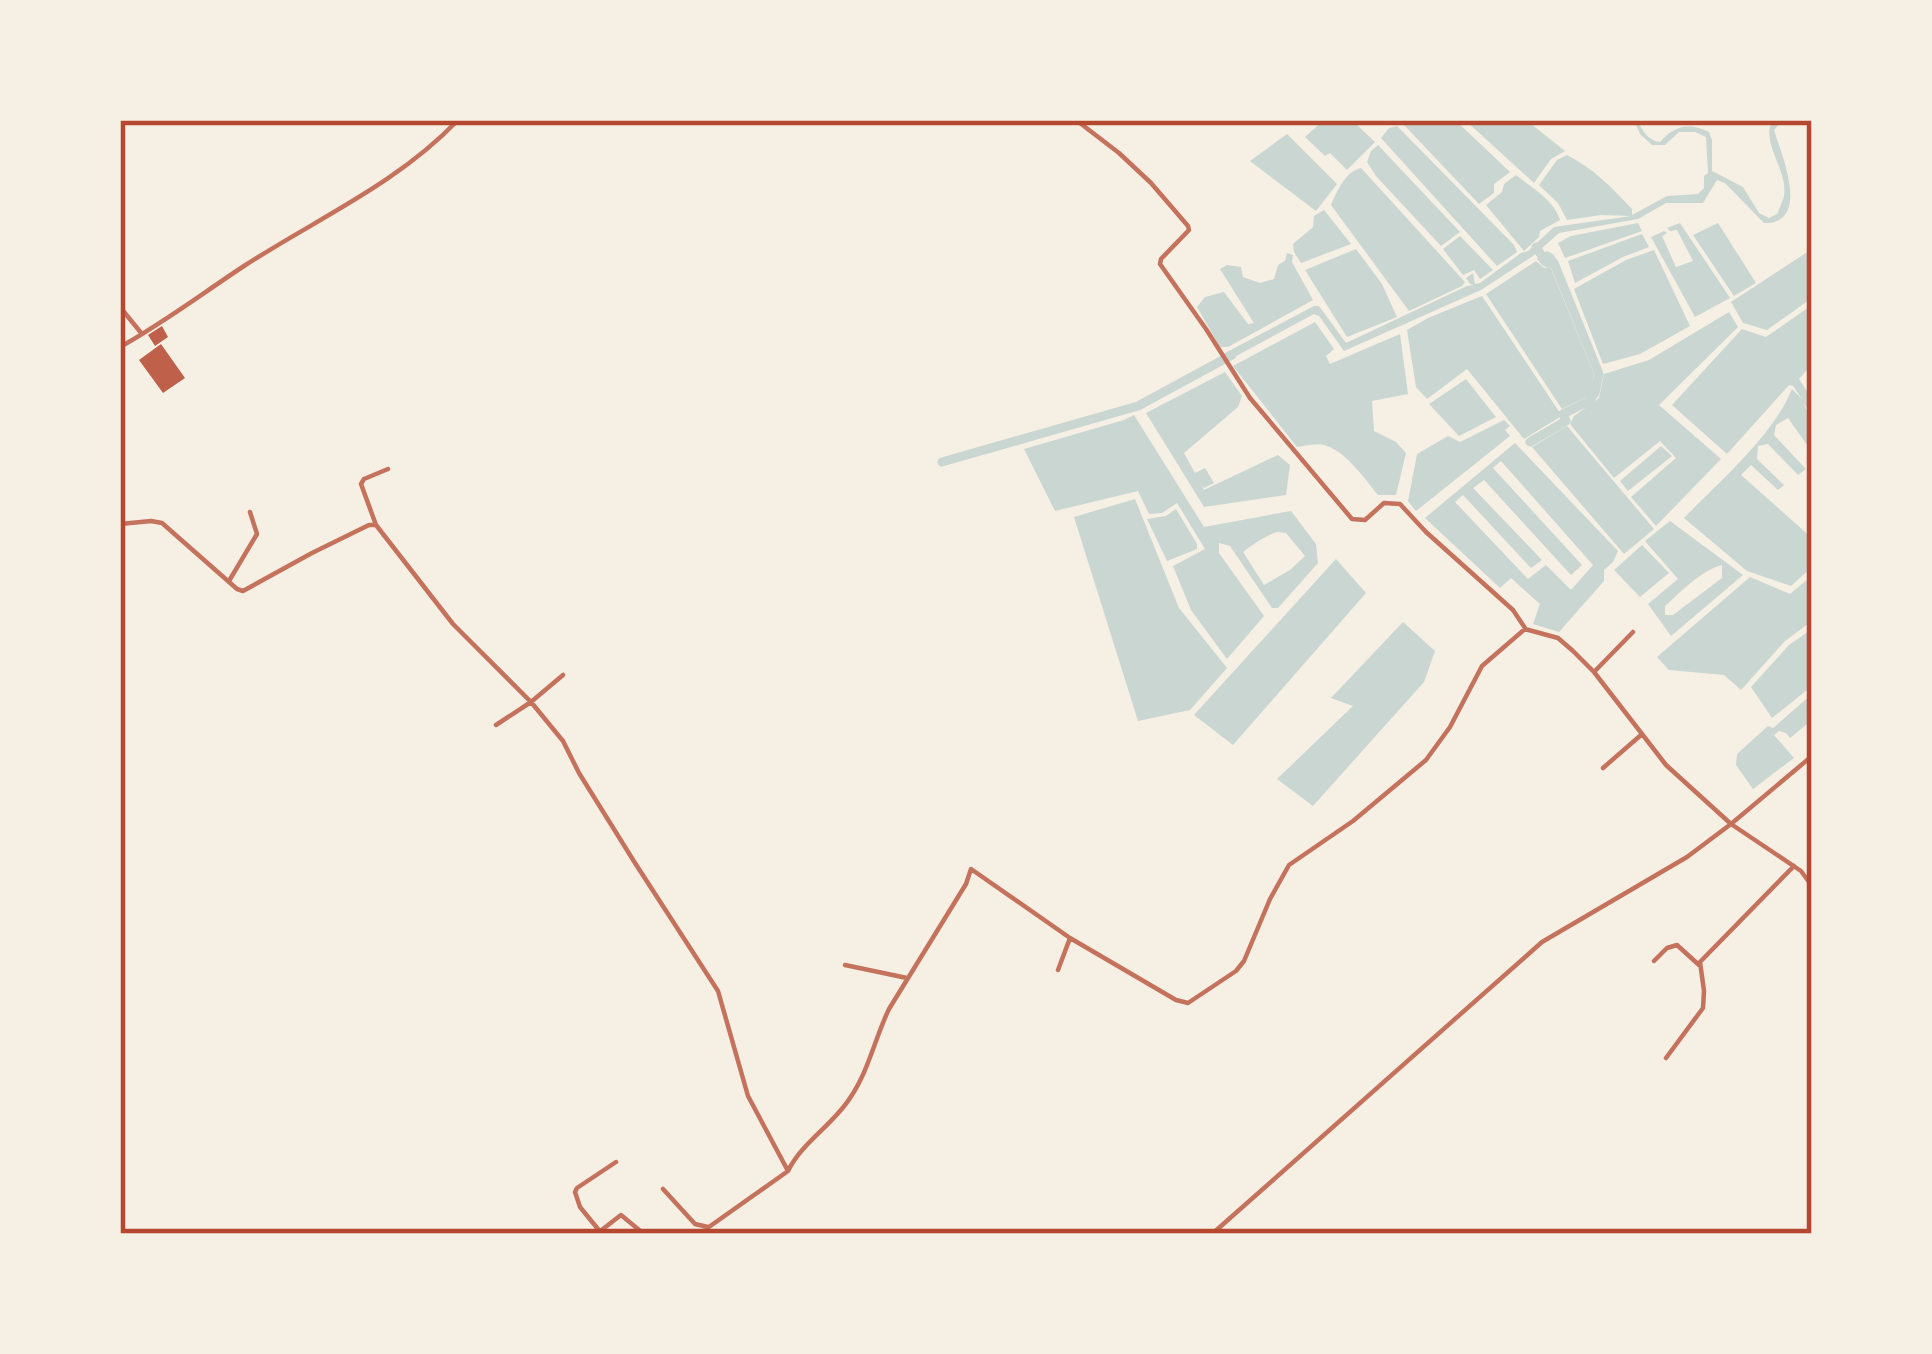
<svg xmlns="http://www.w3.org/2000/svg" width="1932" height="1354" font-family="Rubik,sans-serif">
	<rect width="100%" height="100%" fill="#f6efe4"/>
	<path fill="#c9d6d2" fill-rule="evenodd" d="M1324,120H1358L1356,124L1375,142L1347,170L1330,153L1325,156L1305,137Z
		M1394,120H1455L1510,172L1494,184V193L1479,204L1405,126Z
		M1465,120H1526L1565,151L1551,159L1534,183Z
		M1634,120H1637C1642,130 1648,141 1660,142C1674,126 1688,122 1709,132L1712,140V171L1743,187L1759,213L1769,218L1777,214C1778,213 1784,197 1784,196C1788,169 1761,145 1772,120H1783L1774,130C1781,153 1812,224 1764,223L1725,183L1717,180L1703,203H1666L1638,219L1559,233L1533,256L1481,290L1344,351L1319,316L1314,314L1227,361L1223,354L1314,306H1319L1346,343L1467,286L1474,285L1470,284L1466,278L1473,273L1475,284L1480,283L1521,253L1528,251L1554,227L1631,216L1601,215L1567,220L1558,203L1539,185L1557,160L1567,155C1593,168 1612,188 1632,209V215L1667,196L1698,194L1704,188V176L1708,173L1706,137L1695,132H1679L1665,145H1652L1640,134Z
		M1397,126L1514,245L1517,252L1497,266L1381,138L1389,128Z
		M1287,134L1337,184L1316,211L1250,161Z
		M1378,145L1460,232L1441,246L1376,176L1367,162L1371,151Z
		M1361,168L1465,282L1462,286L1409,311L1331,205C1337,191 1346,171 1361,168Z
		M1516,175C1532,188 1554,200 1560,220L1540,231L1539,237L1524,251L1486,205L1502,192L1504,184Z
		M1324,210L1351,244L1301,263L1294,252L1293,244L1313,227L1314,216Z
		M1638,223L1642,231L1565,258L1558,243L1571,236Z
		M1680,223L1730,298L1695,317L1651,237L1664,231L1667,233L1662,236L1676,267L1693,261L1677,230L1670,231L1667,228Z
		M1718,223L1756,283L1734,296L1693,235Z
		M1642,234L1649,247L1623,257L1575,283L1568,261Z
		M1460,236L1493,270L1480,279L1474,270L1463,275L1443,249Z
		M1356,249L1382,284L1397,317L1347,337L1305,270Z
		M1812,249V298L1767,330L1743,323L1731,302Z
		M1654,250L1690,326L1640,354L1603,364L1574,289L1626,260Z
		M1547,251L1553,254L1558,262L1550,266L1594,374L1591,395L1562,409L1486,294L1536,261L1544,268L1549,267L1543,266L1537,259Z
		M1287,253L1293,255L1292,262L1313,300L1228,347H1220L1197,307L1205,297L1224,292L1248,324L1254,323L1220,269L1227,265L1241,267L1243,277L1260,283L1274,279L1278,265L1285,261Z
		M1482,296L1560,413V417L1524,439L1467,369L1427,399L1416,387L1407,330L1428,318Z
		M1812,305V364L1799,379L1812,399V414L1803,403L1812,419V452L1788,418L1776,425L1774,435L1806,469L1798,475L1768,444L1758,446L1757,459L1784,485L1778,490L1751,465L1741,475L1812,538V567L1791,586L1747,571L1684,518C1719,482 1773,436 1792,389L1802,399L1793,386L1789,385L1727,454L1672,405L1742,329L1766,337Z
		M1729,312L1738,327L1659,405L1721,459L1656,526L1631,497L1676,458L1660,441L1614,478L1570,424L1574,416L1599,398L1604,374L1649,360Z
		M1315,322L1334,349L1326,356L1330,364L1400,334L1408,394L1372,401L1374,431L1396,442L1406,453L1396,495H1378C1365,479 1347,453 1327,446C1318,442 1307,446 1297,447L1233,366Z
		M1225,372L1242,396L1238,407L1184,453L1195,473L1205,468L1214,483L1204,488L1200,482L1204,490L1278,455L1290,465L1286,495L1204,507L1146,413Z
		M1466,379L1496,417L1459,436L1429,404Z
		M1134,415L1204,527L1291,511L1316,544L1318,563L1278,608H1272L1230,546L1219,543V553L1264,616L1227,659L1191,610L1173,566L1205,549L1177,503L1162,513L1149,514L1138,491L1055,511L1024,449L1124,420ZM1277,532L1286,533L1305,556L1290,570L1264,585L1243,552C1253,544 1265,536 1277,532Z
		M1504,420L1510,426L1505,430L1510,436L1416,511L1408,501L1417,454L1448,436L1460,442Z
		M1567,426L1654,529L1624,554L1532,447Z
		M1515,443L1618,551L1613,562L1604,570V581L1559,632L1533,624L1540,604L1511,578L1500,588L1425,518ZM1501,461L1593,565L1571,590L1546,565L1528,579L1455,502L1463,495L1531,568L1542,560L1473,488L1484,480L1571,575L1582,565L1493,468Z
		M1661,446L1672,456L1628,491L1620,481Z
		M1135,499L1179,608L1227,668L1190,710L1138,721L1074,517Z
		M1176,509L1197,544V549L1167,561L1147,519L1166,516Z
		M1670,521L1743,575L1671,636L1648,604L1678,579L1645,541ZM1722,565V578L1673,615H1665V606C1682,591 1700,571 1722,565Z
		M1642,545L1669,573L1640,597L1614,570Z
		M1336,559L1366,593L1233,745L1194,715Z
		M1750,577L1790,594L1809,578L1812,614L1807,618L1808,624L1785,641L1741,690L1724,675L1669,670L1657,657Z
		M1403,622L1435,651L1424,682L1313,806L1277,779L1353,706L1331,698Z
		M1812,629V686L1772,718L1751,687L1789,645Z
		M1812,694V720L1790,738L1786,733L1779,731L1774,735L1794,758L1753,789L1736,765L1737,754L1768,726L1773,728Z"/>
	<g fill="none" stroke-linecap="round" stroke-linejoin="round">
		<path stroke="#c9d6d2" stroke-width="9" d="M1530,442L1566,421L1563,414L1589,401L1595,393L1599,374L1554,263L1546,262L1536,247
			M942,462L1138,406L1232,355"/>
	</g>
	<path fill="#bf614a" d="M162,326L168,337L155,346L148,335Z
		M161,344L185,378L163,393L139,360Z"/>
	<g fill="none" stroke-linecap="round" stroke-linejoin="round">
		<path stroke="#c5725c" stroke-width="4.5" d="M1076,120L1119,153L1151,183L1188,226L1189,230L1161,259L1160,264L1206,329L1250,398L1352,519L1365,520L1384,503L1400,504L1426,532L1513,610L1525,628
			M120,307L142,334
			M120,347C163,323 203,293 244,266C318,218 397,184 458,120
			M120,524L151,521L162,523L237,589L243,591L312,553L369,525H376L453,624L531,702L563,741L579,773L635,863L718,991L748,1096L788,1171
			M376,525L361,484L364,479L388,469
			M229,581L257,534L250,512
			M1594,672L1633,632
			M496,725L531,702L563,675
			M1603,768L1641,735
			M1654,961L1667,948L1677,945L1699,965
			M845,965L907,978
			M1058,970L1070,938
			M1666,1058L1703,1008L1704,991L1700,962L1794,866
			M663,1189L695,1224L708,1227
			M599,1232L621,1215L644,1234
			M602,1234L580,1207L575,1192L577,1188L616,1162
			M699,1234L788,1171C802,1142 833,1125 850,1098C869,1070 875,1038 889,1009L966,884L971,869L1070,938L1176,1000L1188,1003L1236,971L1244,961L1270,899L1289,865L1353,821L1426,760L1450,727L1482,666L1525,629L1558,638L1573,651L1594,672L1666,765L1731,824L1801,871L1812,886
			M1212,1234L1542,942L1687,857L1731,824L1812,756"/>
	</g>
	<rect width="1932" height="1354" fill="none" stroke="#f6efe4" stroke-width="246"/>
	<rect x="123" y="123" width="1686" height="1108" fill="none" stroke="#b5482f" stroke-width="4.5"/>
</svg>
